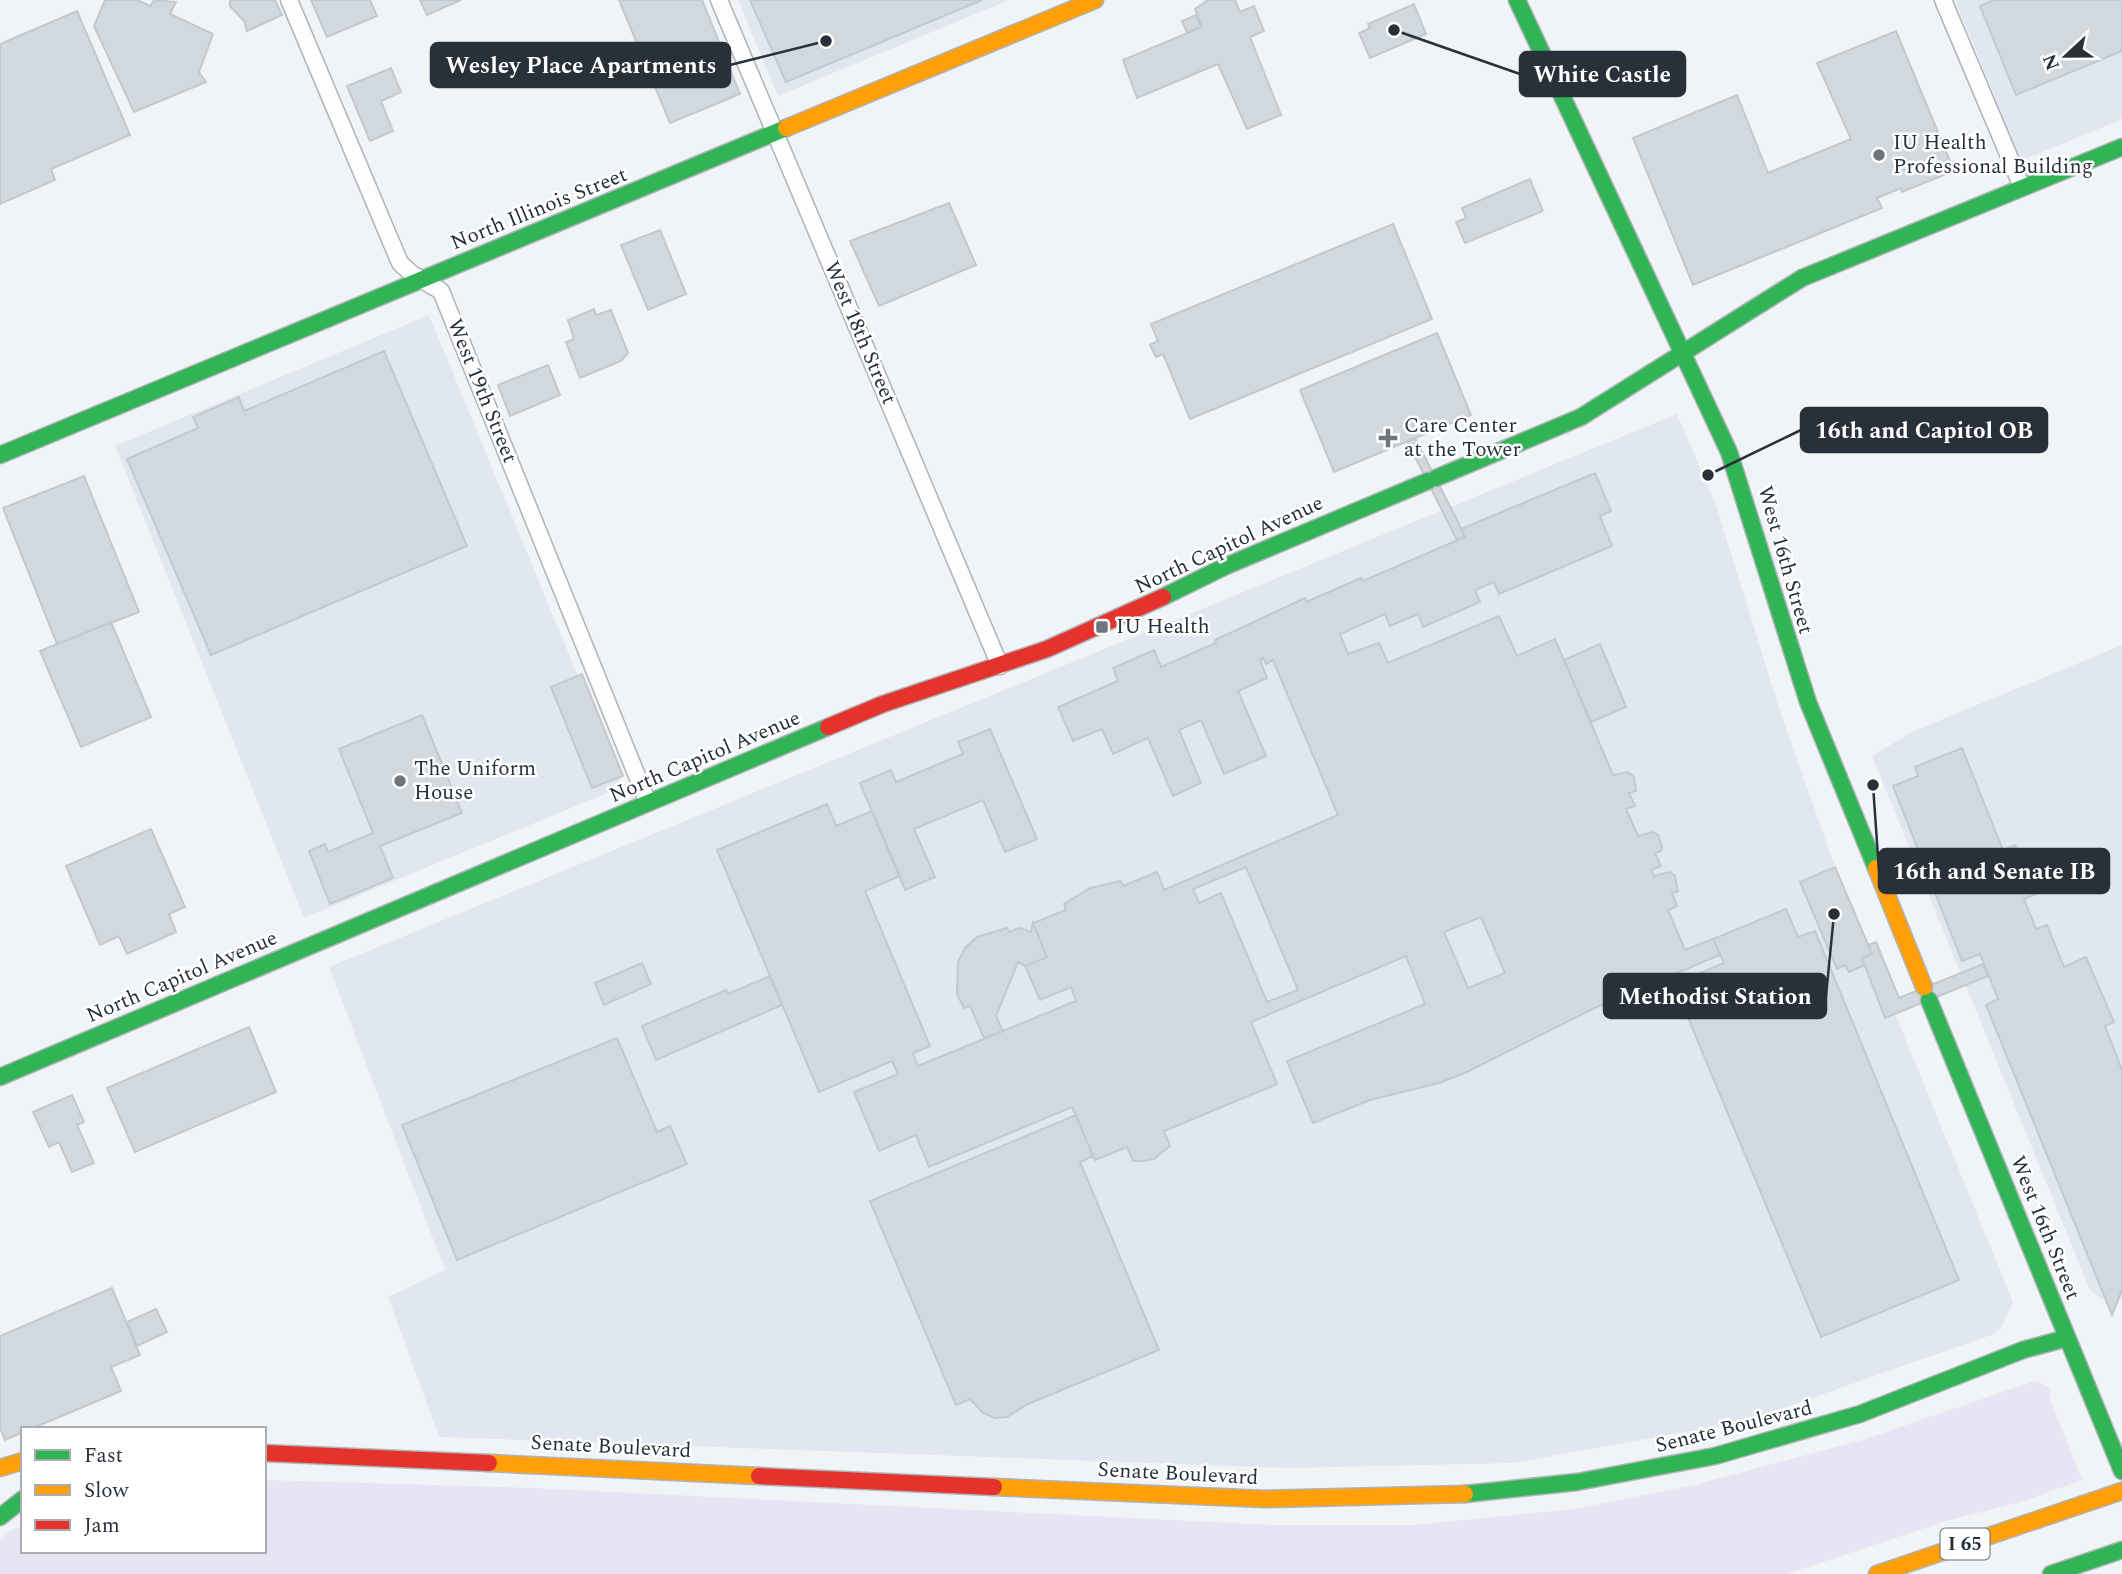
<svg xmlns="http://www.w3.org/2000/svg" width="2122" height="1574" font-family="Spectral,serif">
	<rect width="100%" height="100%" fill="#f1f4f7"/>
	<path fill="#e0e7f0" d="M738,0H1009L778,96Z
		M1955,0H2122V119L2021,161Z
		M429,315L620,778L617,789L304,918L115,446Z
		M1677,414L1716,505L1778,705L1835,867L2013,1302L2001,1328L1994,1334L1746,1421L1513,1463L1289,1468L439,1437L388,1297L445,1270L329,967Z
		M2122,645V1299H2101L2090,1290L1872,756L1914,731Z"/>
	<path fill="#e8e4f4" d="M2035,1381L2049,1387L2051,1402L2082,1480L2021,1502L1946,1521L1787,1574H0V1541L10,1531L23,1525V1551H264V1480L533,1488L1273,1525H1414L1574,1509L1694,1485L1862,1440Z"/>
	<path fill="#d1d8de" stroke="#c2c9ce" stroke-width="2" fill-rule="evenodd" d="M105,0H137L150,6L154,0L176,2L170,14L213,34L199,72L206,82L134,112L94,26Z
		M230,0H275L282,15L247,31L244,21L230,6Z
		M311,0H370L377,16L327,37Z
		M420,0H461L427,15Z
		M619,0H702L740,94L670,123Z
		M750,0H982L786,82Z
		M1208,0H1235L1240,12L1254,6L1264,31L1250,37L1281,115L1247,129L1218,64L1137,98L1123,60L1202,27L1195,9Z
		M1993,0H2122V51L2016,95L1980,6Z
		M1414,4L1426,34L1370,58L1359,33L1370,28L1368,24Z
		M77,11L130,135L51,169L55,180L0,204V44Z
		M1196,15L1201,27L1187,33L1182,21Z
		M1896,31L1954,171L1902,192L1901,188L1877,198L1882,208L1693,285L1633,138L1737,95L1768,173L1851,139L1817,63Z
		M391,68L401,92L381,101L393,131L370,141L347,86Z
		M1530,179L1543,211L1465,243L1456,222L1466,218L1462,208Z
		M949,203L976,265L879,306L850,241Z
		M1393,224L1432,319L1190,419L1163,354L1156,357L1150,345L1158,341L1151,324Z
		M660,230L686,294L648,310L621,245Z
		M594,309L596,315L611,310L628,353L621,361L580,378L566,342L574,339L568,320Z
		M1437,333L1471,415L1334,472L1300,390Z
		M384,351L467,546L211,655L127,459L198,428L193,417L239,397L244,411Z
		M548,365L560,395L510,416L498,385Z
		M1415,438L1456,518L1465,537L1457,540L1407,441Z
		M1595,473L1611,511L1600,516L1612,546L1499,594L1494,582L1475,590L1480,602L1423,627L1418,614L1390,626L1385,614L1340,634L1348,654L1379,643L1388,663L1499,616L1517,656L1555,639L1613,775L1628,772L1634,777L1636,791L1629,793L1635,806L1626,809L1638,836L1653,832L1658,835L1662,846L1661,851L1655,853L1661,866L1651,870L1654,876L1670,872L1675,876L1678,891L1672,893L1677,906L1668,910L1685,950L1713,939L1720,955L1603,1004L1467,1072L1439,1083L1370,1100L1313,1123L1287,1061L1425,1004L1406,956L1251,1022L1277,1084L1164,1131L1170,1146L1154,1159L1144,1161H1133L1127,1147L1095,1160L1072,1107L929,1167L916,1135L879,1151L854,1092L898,1074L892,1061L819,1092L717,850L827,804L836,826L872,811L900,876L865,891L930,1046L913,1053L918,1066L1076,1001L1071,987L1040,1000L1025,966L1047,957L1033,923L1066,910L1064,904L1090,888L1121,881L1123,886L1157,872L1164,890L1338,815L1273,660L1266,664L1263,658L1260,660L1267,678L1238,691L1266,756L1224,774L1201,720L1179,730L1201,783L1173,796L1148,738L1113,754L1102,729L1073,741L1058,707L1118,681L1113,668L1154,650L1161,667L1216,643L1215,640L1305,598L1306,602L1361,578L1363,581L1465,537L1461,529ZM1246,867L1298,990L1267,1002L1221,893L1199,903L1193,889ZM1481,917L1505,973L1468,988L1444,932Z
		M84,476L139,612L57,644L3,508Z
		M111,622L151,717L81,747L40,651Z
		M1600,644L1626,707L1591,722L1564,660Z
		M582,674L623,776L592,788L551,687Z
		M422,715L462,813L380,846L393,878L330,904L309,851L325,844L328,852L373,833L339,749Z
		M990,729L1037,839L1005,852L983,800L914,829L935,877L905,890L860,783L891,770L896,782L963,754L958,742Z
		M1962,748L2003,850L2015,845L2036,894L2024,899L2036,929L2047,925L2064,967L2086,957L2114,1022L2105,1026L2122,1070V1290L2112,1315L1986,1005L1998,999L1980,954L1962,961L1893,786L1918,776L1915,767Z
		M151,829L185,907L169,914L176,932L127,954L119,936L100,945L66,866Z
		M1835,867L1872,954L1862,958L1865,965L1849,972L1845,965L1837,969L1800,882Z
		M1786,909L1798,937L1815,931L1959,1280L1821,1337L1674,984L1724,963L1713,939Z
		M1033,923L1047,957L1025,966L1018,962L996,1016L1003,1031L984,1038L970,1006L964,1008L957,994L958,962L965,948L977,937L1007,928L1009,932L1019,928L1031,932Z
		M1876,942L1899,998L1983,964L1988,976L1885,1018L1862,958L1872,954L1868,945Z
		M642,963L651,984L604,1005L595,983Z
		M770,976L782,1005L656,1060L642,1026L726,990L728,994Z
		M249,1027L276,1092L135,1152L107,1088Z
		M617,1038L657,1132L670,1126L687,1164L457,1260L402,1125Z
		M72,1095L84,1122L77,1125L94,1163L72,1172L59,1142L49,1147L33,1112Z
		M1076,1115L1093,1156L1080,1162L1159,1350L1028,1404L1007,1417L995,1418L983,1413L970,1399L956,1405L870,1201Z
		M112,1288L140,1355L111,1367L121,1391L31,1429H23V1432L5,1440L0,1428V1336Z
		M156,1309L167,1332L137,1346L127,1322Z"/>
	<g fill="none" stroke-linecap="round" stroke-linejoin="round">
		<g stroke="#aeb3b8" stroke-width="19">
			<path id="street" d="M289,0L400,263L412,274L441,291L648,803
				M719,0L1000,666
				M1943,0L2022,187"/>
		</g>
		<g stroke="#aeb3b8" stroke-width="19">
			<path id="fast" d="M1517,0L1729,452L1808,702L1876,868
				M0,455L786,128
				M1436,478L1581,417L1802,278L2122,147
				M1163,597L1226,566L1428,481
				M1929,1000L2122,1471
				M0,1077L828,727
				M1465,1494L1577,1482L1715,1456L1860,1414L2023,1350L2067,1338
				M0,1517L23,1499
				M2051,1574L2122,1550"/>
		</g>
		<g stroke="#aeb3b8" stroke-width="19">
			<path id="slow" d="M786,128L1095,0
				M1876,868L1924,987
				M489,1463L759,1476
				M0,1468L23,1461
				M994,1487L1265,1499L1465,1494
				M1877,1574L2122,1491"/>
		</g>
		<g stroke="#aeb3b8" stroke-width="19">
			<path id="jam" d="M828,727L883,704L1047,649L1163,597
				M264,1453L489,1463
				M759,1476L994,1487"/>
		</g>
		<use href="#street" stroke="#fdfdfe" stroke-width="16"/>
		<use href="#fast" stroke="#30b455" stroke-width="16"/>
		<use href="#slow" stroke="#ff9f0a" stroke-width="16"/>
		<use href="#jam" stroke="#e5322d" stroke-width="16"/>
	</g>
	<g fill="#6e757c" stroke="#fff" stroke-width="2.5">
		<circle cx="1879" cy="155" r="7"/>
		<path d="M1384.5 427.5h7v7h7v7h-7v7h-7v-7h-7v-7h7z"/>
		<rect x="1095" y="620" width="14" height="14" rx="3.5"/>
		<circle cx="400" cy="781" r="7"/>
	</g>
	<g text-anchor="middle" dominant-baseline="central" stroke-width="5" stroke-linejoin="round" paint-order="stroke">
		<rect fill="#fff" stroke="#686e75" stroke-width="2" x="1940.5" y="1528.5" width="49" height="31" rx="5"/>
		<g font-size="19" font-weight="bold" fill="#28303a">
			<text x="1965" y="1544">I 65</text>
		</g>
		<g font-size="21" fill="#28303a" stroke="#fff" text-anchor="start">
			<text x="1893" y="143">IU Health<tspan x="1893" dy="24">Professional Building</tspan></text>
			<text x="1404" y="426">Care Center<tspan x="1404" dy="24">at the Tower</tspan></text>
			<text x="1116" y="627">IU Health</text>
			<text x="414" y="769">The Uniform<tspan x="414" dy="24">House</tspan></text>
		</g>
		<g font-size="21" fill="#28303a" stroke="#fff">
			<text transform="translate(539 209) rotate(-22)">North Illinois Street</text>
			<text transform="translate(860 333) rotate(67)">West 18th Street</text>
			<text transform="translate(482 391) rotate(68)">West 19th Street</text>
			<text transform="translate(1229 545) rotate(-25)">North Capitol Avenue</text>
			<text transform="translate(1785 560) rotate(74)">West 16th Street</text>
			<text transform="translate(705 757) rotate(-23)">North Capitol Avenue</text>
			<text transform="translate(182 977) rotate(-23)">North Capitol Avenue</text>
			<text transform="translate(2045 1228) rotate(68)">West 16th Street</text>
			<text transform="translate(1734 1427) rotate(-14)">Senate Boulevard</text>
			<text transform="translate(611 1447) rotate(3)">Senate Boulevard</text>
			<text transform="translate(1178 1474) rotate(3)">Senate Boulevard</text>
		</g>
	</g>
	<path fill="none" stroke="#28303a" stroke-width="2.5" d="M826 41L730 65M1394 30L1520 74M1708 475L1801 430M1873 785L1879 871M1834 914L1826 996"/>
	<g fill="#28303a" stroke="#fff" stroke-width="2.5">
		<circle cx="826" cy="41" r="7"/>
		<circle cx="1394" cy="30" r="7"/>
		<circle cx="1708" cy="475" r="7"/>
		<circle cx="1873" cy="785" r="7"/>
		<circle cx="1834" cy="914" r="7"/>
	</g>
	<g fill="#28303a" stroke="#28303a" stroke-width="2.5">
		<rect x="431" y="43" width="299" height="44" rx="7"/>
		<rect x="1520" y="52" width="165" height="44" rx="7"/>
		<rect x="1801" y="408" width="246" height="44" rx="7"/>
		<rect x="1879" y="849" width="230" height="44" rx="7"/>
		<rect x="1604" y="974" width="222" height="44" rx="7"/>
	</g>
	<g font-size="23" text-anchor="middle" font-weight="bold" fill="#fff">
		<text x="581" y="73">Wesley Place Apartments</text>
		<text x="1602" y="82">White Castle</text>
		<text x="1924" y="438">16th and Capitol OB</text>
		<text x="1994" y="879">16th and Senate IB</text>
		<text x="1715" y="1004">Methodist Station</text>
	</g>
	<rect x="21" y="1427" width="245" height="126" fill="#ffffff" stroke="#a9acb0" stroke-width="2"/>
	<rect x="35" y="1450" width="35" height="10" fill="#30b455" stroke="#a9acb0" stroke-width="2"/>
	<text x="84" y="1462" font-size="21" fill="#28303a">Fast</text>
	<rect x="35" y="1485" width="35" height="10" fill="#ff9f0a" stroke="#a9acb0" stroke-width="2"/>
	<text x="84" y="1497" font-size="21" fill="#28303a">Slow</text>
	<rect x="35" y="1520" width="35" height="10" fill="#e5322d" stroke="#a9acb0" stroke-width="2"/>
	<text x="84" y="1532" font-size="21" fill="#28303a">Jam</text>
	<g transform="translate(2066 56) rotate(248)" stroke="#ffffff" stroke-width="5" paint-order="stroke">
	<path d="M0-5L12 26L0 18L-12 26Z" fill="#28303a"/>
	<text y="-10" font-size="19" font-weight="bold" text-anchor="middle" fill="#28303a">N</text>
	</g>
</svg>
